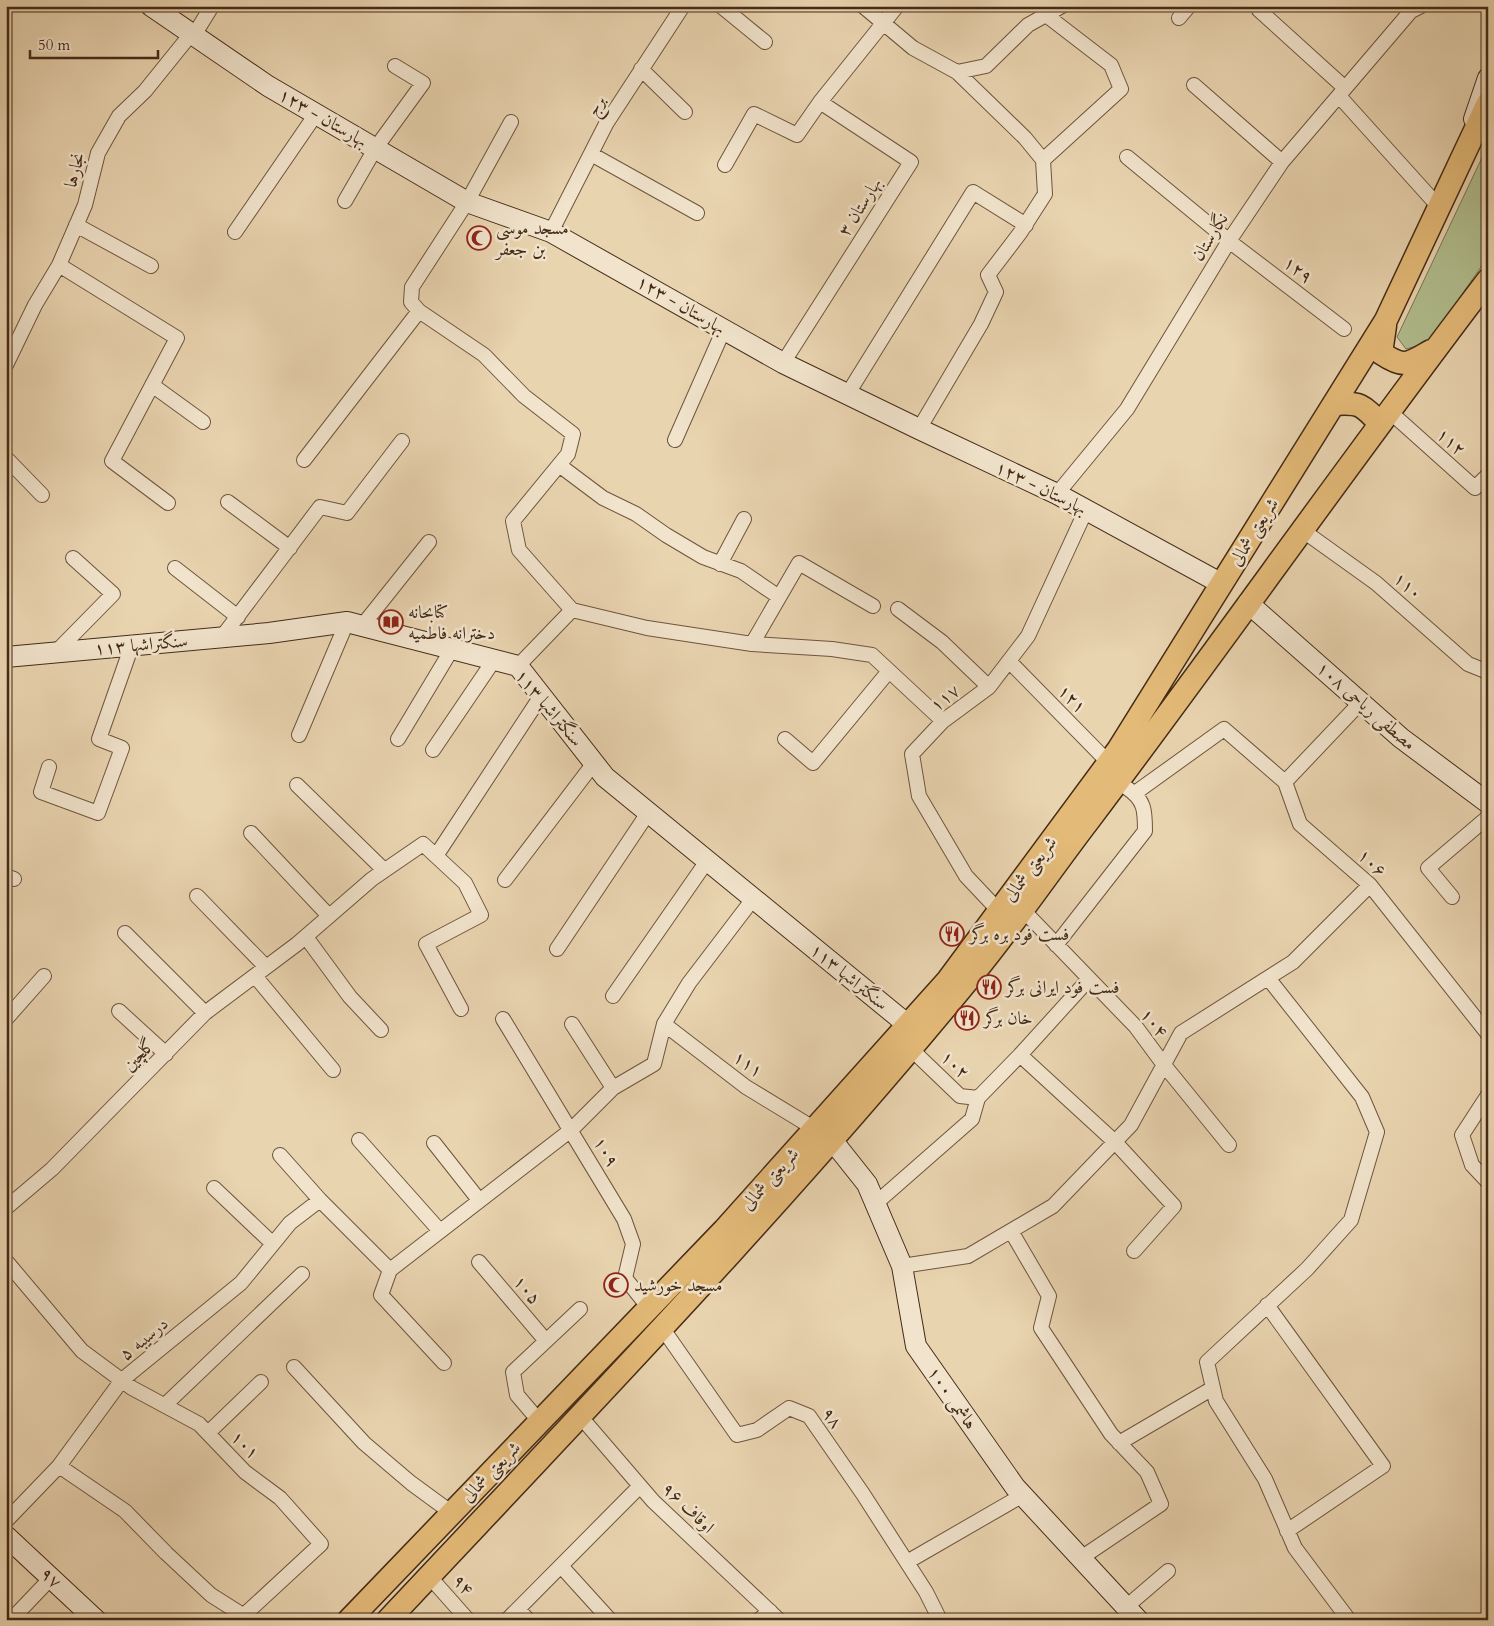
<svg xmlns="http://www.w3.org/2000/svg" width="1494" height="1626" font-family="Cardo,Amiri,serif">
	<rect width="100%" height="100%" fill="#e9d4b0"/>
	<filter id="stains"><feTurbulence type="fractalNoise" baseFrequency=".004" numOctaves="4"/><feColorMatrix values="0 0 0 0 .2 0 0 0 0 .09 0 0 0 0 .02 0 0 0 .5 -.17"/></filter>
	<radialGradient id="worn" r=".72"><stop offset=".6" stop-color="#630" stop-opacity="0"/><stop offset="1" stop-color="#630" stop-opacity=".3"/></radialGradient>
	<path fill="#b1be8f" stroke="#7a7453" d="M1488,145V257L1432,337L1421,345L1406,349L1397,337Z"/>
	<g fill="none" stroke-linecap="round" stroke-linejoin="round">
		<g stroke="#6d553d" stroke-width="16">
			<path id="street" d="M721,6L765,42
				M863,6L913,48L957,72L986,66L1028,25L1062,6
				M1259,10L1345,88
				M1179,18L1189,6
				M641,69L685,112
				M1194,85L1282,162
				M1339,96L1439,207
				M511,122L467,202L412,287L411,302L419,311L484,355L524,396L573,434L568,454L513,521L519,550L572,610L647,628L752,644L832,649L872,655L943,721
				M591,154L697,213
				M1127,157L1229,241L1344,329
				M1043,160L1121,89L1111,65L1046,15
				M725,165L754,114L797,135L820,102L897,6
				M345,201L375,149L423,83L395,66
				M76,225L151,266
				M235,232L316,114
				M551,232L606,124L683,6
				M59,265L177,338L112,461L168,503
				M783,363L911,162L820,102
				M6,365L35,305L59,265L85,205L98,153L119,116L145,91L191,34L199,27L212,6
				M152,385L203,422
				M847,395L973,192L1026,225
				M1389,411L1475,488L1488,475
				M919,429L981,324L996,292L988,275L1020,233L1045,194L1043,160L1025,138L957,72
				M675,440L724,329
				M6,458L42,495
				M304,460L419,311
				M559,465L603,498L636,514L666,535L703,557L741,571L779,597
				M1057,494L1127,409L1229,241L1282,162L1411,11L1421,6
				M228,502L290,548
				M1302,530L1376,583L1468,664L1488,672
				M720,564L744,519
				M175,568L238,617
				M898,609L942,642L989,687
				M362,626L429,542
				M222,637L320,507L347,513L402,441
				M752,644L799,563L873,606
				M56,652L113,594L73,558
				M1009,661L1109,763
				M518,666L572,610
				M299,735L347,622
				M398,739L452,649
				M785,739L813,763L889,671
				M433,750L494,660
				M49,767L41,792L98,813L122,748L99,739L132,645
				M1285,782L1361,702
				M297,785L384,870
				M1135,793L1224,729L1285,782L1300,824L1370,885L1488,1034
				M251,833L329,916
				M436,856L541,696
				M6,876L14,879
				M505,880L594,763
				M197,896L266,967
				M1452,897L1428,868L1488,817
				M1022,909L1136,1027L1164,1065L1229,1145
				M999,911L966,876L919,796L912,754L943,721L989,687L1028,636L1086,510
				M125,933L205,1013
				M306,937L350,997L381,1030
				M1056,945L1145,831C1145,811 1145,800 1127,788
				M557,949L648,813
				M255,976L333,1070
				M1268,978L1362,1097L1377,1132L1351,1220L1307,1269L1207,1362L1216,1401L1265,1479L1295,1548L1349,1620
				M613,996L707,861
				M119,1011L166,1054
				M6,1019L44,976
				M503,1019L624,1219L633,1244L625,1278L649,1308
				M572,1024L613,1088
				M664,1024L746,1087L815,1129
				M910,1048L960,1096L978,1098
				M1020,1055L1115,1142L1174,1206L1134,1251
				M1488,1095L1462,1135L1472,1165L1488,1182
				M359,1140L440,1231
				M434,1143L479,1200
				M280,1155L320,1200L390,1270
				M214,1188L273,1244
				M875,1204L972,1119L978,1098L1020,1055L1089,979
				M6,1208L52,1169L205,1013L297,944L372,879L423,844L465,883L481,915L426,944L461,1009
				M1011,1231L1049,1296L1041,1328L1111,1434L1147,1472L1161,1504L1081,1558
				M6,1261L82,1351L132,1388L199,1424L245,1472L280,1498L321,1544L242,1617
				M479,1262L546,1341
				M902,1266L968,1256L1053,1206L1131,1125L1181,1033L1293,962L1370,885
				M1267,1305L1383,1466L1287,1531
				M663,1329L737,1435L757,1430L789,1408L809,1416L863,1494L926,1592L940,1620
				M444,1363L381,1295L390,1270L571,1130L613,1088L654,1064L664,1024L689,983L753,899
				M294,1367L364,1443L411,1483L452,1513
				M165,1405L302,1274
				M580,1416L653,1501L779,1620
				M540,1422L517,1395L513,1372L580,1309
				M208,1433L261,1382
				M1119,1443L1213,1388
				M59,1466L125,1511L166,1553L211,1595L249,1619
				M6,1521L59,1466L122,1380L241,1283L290,1223L320,1200
				M907,1562L1023,1495
				M561,1566L610,1620
				M429,1576L468,1620
				M1126,1607L1168,1571
				M518,1609L528,1620
				M11,1620L51,1578
				M507,1620L640,1486
				M759,1620L770,1611"/>
		</g>
		<g stroke="#442b17" stroke-width="22">
			<path id="secondary" d="M151,6L268,86L467,202L551,232L783,363L919,429L1057,494L1222,584
				M1474,119L1488,78
				M1248,603L1401,738L1488,803
				M6,657L269,633L347,622L518,666L605,777L908,1025
				M832,1140L867,1184L902,1266L916,1346L1015,1487L1138,1620
				M6,1536L96,1620"/>
		</g>
		<g stroke="#442b17" stroke-width="25">
			<path id="primary" d="M1385,326L1381,353C1405,369 1408,364 1431,351
				M1334,404C1360,402 1363,405 1380,424
				M349,1620L724,1230L948,980L1118,750L1386,320L1488,103
				M388,1620C587,1408 789,1199 973,974C1014,924 1050,871 1089,820C1224,641 1352,458 1488,280"/>
		</g>
		<use href="#street" stroke="#f1e3cc" stroke-width="14"/>
		<use href="#secondary" stroke="#f1e3cc" stroke-width="20"/>
		<use href="#primary" stroke="#e4ba78" stroke-width="22"/>
	</g>
	<defs>
		<g id="mosque-ring" transform="scale(1.25)"><circle r="9.5" fill="#f1e3cc" stroke="#8f2418" stroke-width="1.5"/><path d="M3.5-4.9A6 6 0 1 0 3.5 4.9A5 5 0 1 1 3.5-4.9Z" fill="#8f2418"/></g>
		<g id="library-ring" transform="scale(1.25)"><circle r="9.5" fill="#f1e3cc" stroke="#8f2418" stroke-width="1.5"/><path d="M-6-4Q-3-5.5-.7-3.5V5Q-3 3-6 4ZM6-4Q3-5.5 .7-3.5V5Q3 3 6 4Z" fill="#8f2418"/></g>
		<g id="restaurant-ring" transform="scale(1.25)"><circle r="9.5" fill="#f1e3cc" stroke="#8f2418" stroke-width="1.5"/><path d="M-5-6h1v4h1v-4h1v4h1v-4h1v5L-1.5 .5V6h-2V.5L-5-1ZM5-6V6H3V1.5H1.5Q1.5-4 5-6Z" fill="#8f2418"/></g>
	</defs>
	<g fill-rule="evenodd">
		<use href="#mosque-ring" x="479" y="238"/>
		<use href="#library-ring" x="391" y="622"/>
		<use href="#restaurant-ring" x="952" y="934"/>
		<use href="#restaurant-ring" x="989" y="987"/>
		<use href="#restaurant-ring" x="967" y="1018"/>
		<use href="#mosque-ring" x="616" y="1285"/>
	</g>
	<g text-anchor="middle" dominant-baseline="central" stroke-width="5" stroke-linejoin="round" paint-order="stroke">
		<g font-size="18" fill="#442b17" stroke="#f1e3cc">
			<text transform="translate(596 106) rotate(-59)">برج</text>
			<text transform="translate(323 118) rotate(30)">بهارستان - ۱۲۳</text>
			<text transform="translate(75 170) rotate(-75)">نجارها</text>
			<text transform="translate(860 207) rotate(-58)">بهارستان ۳</text>
			<text transform="translate(1210 237) rotate(-58)">نگارستان</text>
			<text transform="translate(1298 270) rotate(38)">۱۲۹</text>
			<text transform="translate(681 305) rotate(30)">بهارستان - ۱۲۳</text>
			<text transform="translate(1451 442) rotate(42)">۱۱۲</text>
			<text transform="translate(1041 488) rotate(26)">بهارستان - ۱۲۳</text>
			<text transform="translate(1254 532) rotate(-58)">شریعتی شمالی</text>
			<text transform="translate(1408 586) rotate(41)">۱۱۰</text>
			<text transform="translate(141 645) rotate(-5)">سنگتراشها ۱۱۳</text>
			<text transform="translate(945 698) rotate(-38)">۱۱۷</text>
			<text transform="translate(1072 699) rotate(45)">۱۲۱</text>
			<text transform="translate(1366 706) rotate(41)">مصطفی ریاحی ۱۰۸</text>
			<text transform="translate(549 708) rotate(50)">سنگتراشها ۱۱۳</text>
			<text transform="translate(1372 863) rotate(43)">۱۰۶</text>
			<text transform="translate(1030 869) rotate(-53)">شریعتی شمالی</text>
			<text transform="translate(849 977) rotate(39)">سنگتراشها ۱۱۳</text>
			<text transform="translate(1154 1023) rotate(51)">۱۰۴</text>
			<text transform="translate(139 1055) rotate(-46)">گلچین</text>
			<text transform="translate(748 1064) rotate(36)">۱۱۱</text>
			<text transform="translate(955 1065) rotate(44)">۱۰۲</text>
			<text transform="translate(606 1152) rotate(59)">۱۰۹</text>
			<text transform="translate(770 1179) rotate(-48)">شریعتی شمالی</text>
			<text transform="translate(527 1290) rotate(50)">۱۰۵</text>
			<text transform="translate(144 1339) rotate(-39)">درسیبه ۵</text>
			<text transform="translate(952 1398) rotate(55)">هاشمی ۱۰۰</text>
			<text transform="translate(832 1418) rotate(53)">۹۸</text>
			<text transform="translate(245 1445) rotate(45)">۱۰۱</text>
			<text transform="translate(491 1472) rotate(-46)">شریعتی شمالی</text>
			<text transform="translate(688 1508) rotate(44)">اوقاف ۹۶</text>
			<text transform="translate(51 1578) rotate(43)">۹۷</text>
			<text transform="translate(463 1585) rotate(49)">۹۴</text>
		</g>
		<g font-size="18" fill="#442b17" stroke="#f1e3cc" text-anchor="start">
			<text x="496" y="228">مسجد موسی<tspan x="496" dy="21">بن جعفر</tspan></text>
			<text x="408" y="612">کتابحانه<tspan x="408" dy="21">دخترانه فاطمیه</tspan></text>
			<text x="970" y="934">فست فود بره برگر</text>
			<text x="1006" y="987">فست فود ایرانی برگر</text>
			<text x="984" y="1018">خان برگر</text>
			<text x="634" y="1285">مسجد خورشید</text>
		</g>
	</g>
	<rect width="1494" height="1626" fill="none" stroke="#e9d4b0" stroke-width="25"/>
	<rect x="8" y="8" width="1479" height="1611" fill="none" stroke="#442b17" stroke-width="2.5"/>
	<rect x="12" y="12" width="1469" height="1601" fill="none" stroke="#442b17"/>
	<path d="M30 50v8h128v-8" fill="none" stroke="#442b17" stroke-width="2.5"/>
	<text x="38" y="50" font-size="15" fill="#442b17" stroke="#f1e3cc" stroke-width="4" paint-order="stroke">50 m</text>
	<rect width="100%" height="100%" filter="url(#stains)"/>
	<rect width="100%" height="100%" fill="url(#worn)"/>
</svg>
